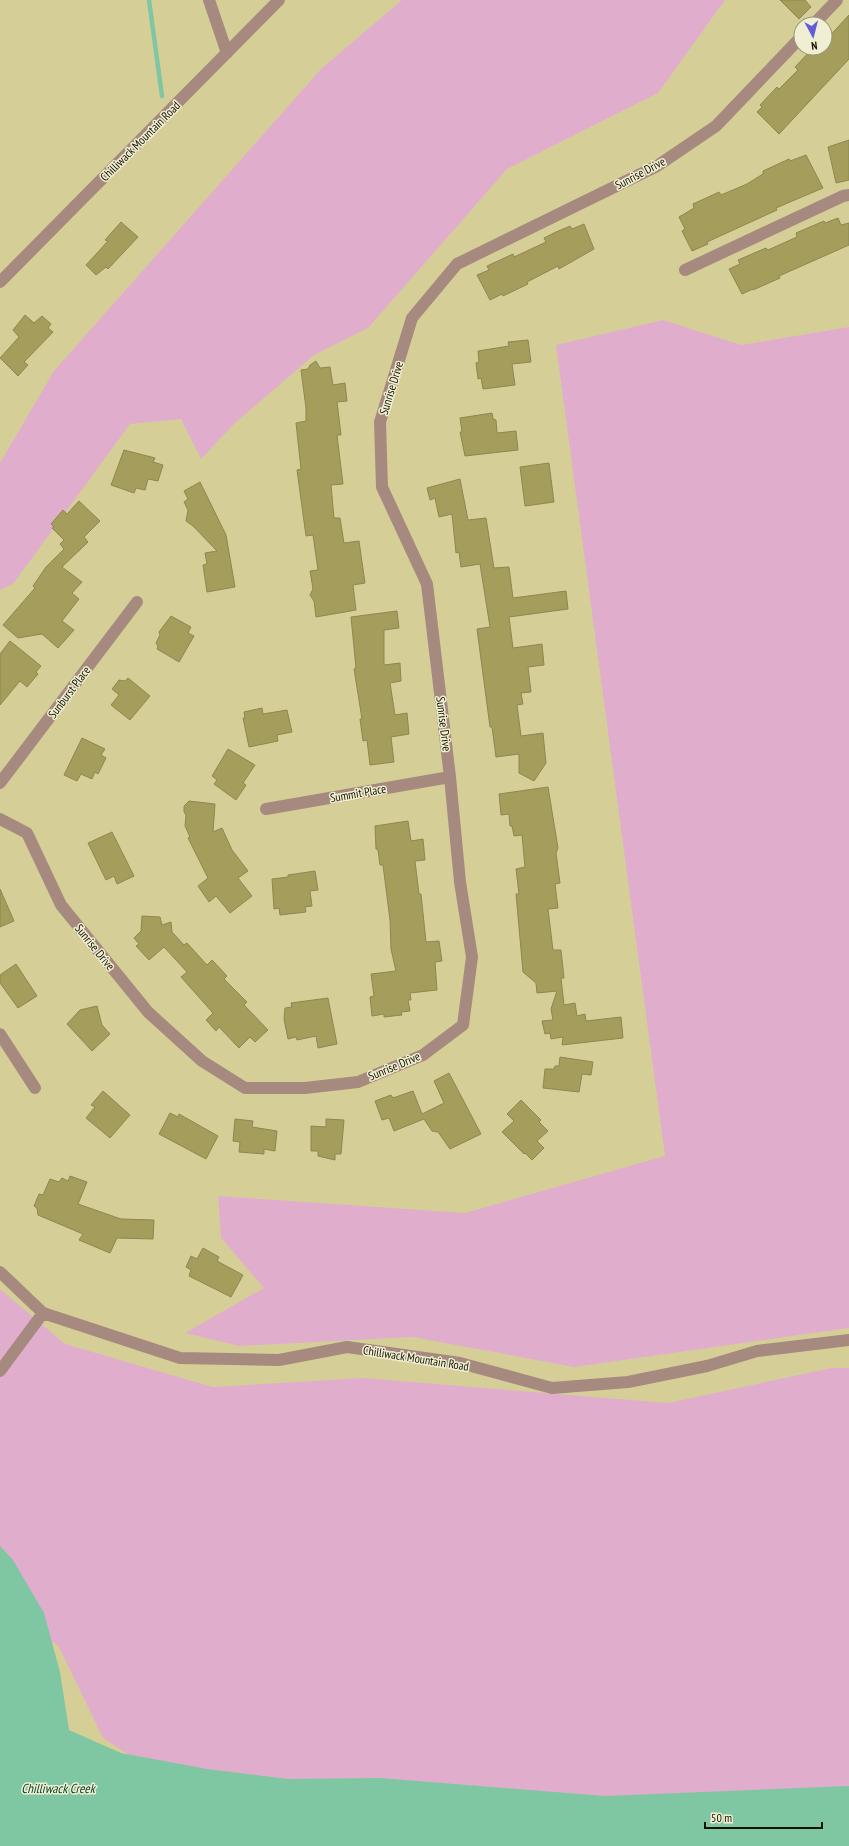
<svg xmlns="http://www.w3.org/2000/svg" width="849" height="1846" font-family="'PT Sans Narrow',sans-serif">
	<rect width="100%" height="100%" fill="#d5cf97"/>
	<path fill="#e0aecc" d="M402,0H725L658,93L507,169L368,328L314,355L235,423L201,459L181,419L130,424L13,584L0,590V463L54,371L321,69Z
		M663,320L741,345L849,327V1328L574,1367L413,1337L239,1346L185,1333L264,1288L221,1238L218,1196L465,1213L665,1156L556,345Z
		M0,1289L65,1344L213,1387L363,1378L668,1403L831,1368H849V1811L640,1838L149,1768L103,1738L58,1645L5,1617L0,1618Z"/>
	<path fill="#7fc6a3" d="M0,1546L13,1560L44,1613L60,1672L69,1730L121,1753L207,1769L288,1779L380,1778L605,1796L849,1786V1846H0Z"/>
	<g fill="none" stroke-linecap="round" stroke-linejoin="round">
		<path stroke="#7fc6a3" stroke-width="4.5" d="M149,0L162,96"/>
	</g>
	<path fill="#a59d5b" stroke="#8d8751" d="M780,0H805L811,7L799,19Z
		M849,15V59L779,134L757,112L762,107L760,105L777,87L779,89L798,70L795,67L813,48H825V41Z
		M849,140V180L836,183L828,147Z
		M806,155L823,188L776,208L777,210L707,242L708,244L692,251L682,231L685,229L679,217L694,208L693,204L719,192L721,195L747,184L763,174V171L789,159L790,161Z
		M838,218L841,225L849,223V245L779,276L780,278L753,290V289L742,294L729,269L740,264L738,260L766,248L768,250L797,237L796,233L824,221L825,223Z
		M121,222L138,237L108,269L106,267L96,275L86,265L108,241L105,240Z
		M584,224L594,249L559,269L558,266L527,282L528,284L503,296L502,294L490,300L477,275L489,270L487,266L513,254L514,257L529,250L546,242L544,238L556,232L570,226L572,229Z
		M25,315L34,323L42,316L51,324L48,328L53,332L24,362L28,365L18,376L0,358L19,337L13,330Z
		M528,340L531,362L512,364L515,385L483,389L481,378L478,379L476,363L479,362L478,351L509,346L508,342Z
		M316,361L320,368L330,367L333,385L345,383L347,401L337,402L341,435H337L343,484L331,485L334,518H340L344,543L359,541L365,583L353,585L356,610L316,617L314,601L310,595L313,589L310,571L318,570L313,535L306,536L297,470L301,469L296,423L306,421V408L301,370L308,369L310,365Z
		M492,413L493,419L496,420L497,433L516,431L518,450L465,456L460,432H462L460,418Z
		M124,450L155,458L153,462L163,465L158,481L148,479L145,490L136,488L134,493L111,485Z
		M549,463L554,502L525,506L520,467Z
		M460,479L468,520L486,518L494,568L509,567L513,598L566,591L568,609L509,617L513,648L542,644L544,665L528,667L531,692L521,693L523,704L517,705L521,736L543,733L546,763L534,781L519,773V754L496,757L492,727H490L477,629L490,627L480,564L461,567L459,552L456,553L452,514L439,517L435,498L430,500L427,488Z
		M200,482L226,535L235,587L207,592L203,565L207,564L205,553L217,551L193,526L186,521L188,510L184,502L188,499L184,491Z
		M79,501L100,521L84,537L88,542L62,567L82,582L72,593L79,599L62,621L74,630L58,648L42,634L18,638L3,625L35,588L33,586L46,567L64,549L60,544L64,540L52,528L54,527L51,524L63,510L67,514Z
		M397,611L399,628L384,630V665L400,663L401,681L390,683L395,715L407,713L409,734L391,737L394,762L370,765L367,740L363,741L360,719H362L354,669L356,668L351,617Z
		M171,616L191,627L188,633L194,636L179,662L157,649L158,646L156,643L160,635L159,632Z
		M10,641L41,666L36,672L38,674L27,687L20,681L0,705V654Z
		M128,678L150,696L130,720L111,705L119,695L112,689L119,680L125,681Z
		M262,708L263,714L287,710L292,732L277,735L278,741L249,747L243,718H245L244,712Z
		M82,738L105,749L101,755L106,758L98,774L95,772L92,779L81,774L77,781L64,775Z
		M228,749L255,765L243,783L246,785L236,800L214,784L217,780L212,776Z
		M548,787L558,848L556,853L560,883L555,884L558,908L548,909L553,950H561L564,978H561L564,1005L575,1003L577,1016L585,1014L586,1021L621,1017L623,1038L562,1045L563,1037L551,1039L550,1033L545,1034L542,1021L553,1020L551,1009L557,991L537,993L536,983L523,972L516,894H519L516,869L525,867L522,835L514,836L512,826H510L509,814L501,815L499,794Z
		M189,801L215,804L213,832L222,828L232,850L248,871L238,878L252,896L230,913L216,896L209,902L198,886L208,878L188,838L190,837L185,826L186,815L184,812V806Z
		M408,821L411,841L423,839L425,860L415,861L419,894H421L426,942L439,941L442,961L435,962L437,990L410,993L411,1000H408L410,1011L401,1012L402,1015L384,1017V1014L372,1016L370,997L374,996L371,974L396,971L391,949L390,920L383,865H380L378,850L376,849L375,826Z
		M112,832L134,876L117,884L114,876L106,880L88,843Z
		M315,871L318,890L310,891L312,906L305,907L306,912L280,915L279,908L274,909L272,879L288,877V875Z
		M0,889L14,921L0,927Z
		M142,916L160,917L162,925L171,922L172,932L184,945L187,943L207,965L212,960L227,976L224,979L247,1002L244,1005L268,1030L255,1042L250,1037L239,1048L219,1027L216,1031L206,1020L213,1013L181,977L187,972L164,947L149,960L136,946L139,944L134,938L141,931Z
		M16,964L37,996L18,1008L0,983V975Z
		M328,998L337,1044L318,1048L316,1036L297,1040L296,1037L288,1039L284,1019L285,1008L292,1007L291,1003Z
		M97,1006L102,1025L110,1034L92,1051L67,1024L80,1010Z
		M560,1057L593,1062L591,1075L582,1074L579,1092L543,1088L545,1069H554L555,1066H559Z
		M449,1073L481,1134L450,1149L438,1132L432,1131L424,1119L394,1131L389,1118L382,1120L375,1101L391,1095L393,1098L413,1091L422,1114L444,1103L434,1081Z
		M103,1091L130,1115L110,1138L86,1118L95,1107L91,1105Z
		M521,1100L541,1120L539,1122L548,1131L537,1141L544,1148L532,1160L525,1153L524,1154L502,1132L514,1121L507,1114Z
		M170,1113L178,1117L179,1114L218,1136L206,1159L159,1134Z
		M235,1119L253,1121L252,1127L277,1131L275,1151L264,1149V1154L239,1152L240,1142L233,1141Z
		M326,1119L344,1120L341,1154H335V1160L318,1156V1151H311V1126L326,1127Z
		M70,1176L87,1182L78,1204L121,1219L154,1220L153,1239L117,1238L110,1253L79,1240L83,1234L38,1215L37,1208L34,1206L39,1194L43,1195L50,1179L59,1182L62,1178L68,1181Z
		M203,1248L219,1257L217,1261L243,1275L231,1297L189,1276L191,1270L186,1267L191,1256L197,1259Z"/>
	<g fill="none" stroke-linecap="round" stroke-linejoin="round">
		<path stroke="#a78a7f" stroke-width="12" d="M209,0L227,53
			M814,24L837,0
			M685,270L843,196L849,195
			M0,282L279,0
			M0,783L137,602
			M266,809L450,777
			M0,819L27,833L61,905L148,1012L202,1061L245,1088H305L358,1082L423,1055L463,1025L472,957L460,882L450,777L427,584L382,487L380,422L412,318L457,264L657,166L716,126L801,37
			M0,1034L35,1088
			M0,1272L43,1313L180,1358L279,1360L347,1347L460,1363L552,1388L628,1382L707,1366L757,1351L849,1340
			M0,1371L43,1313"/>
	</g>
	<g text-anchor="middle" dominant-baseline="central" stroke-width="3" stroke-linejoin="round" paint-order="stroke">
		<g font-size="12" fill="#161301" stroke="#f1efd3">
			<text transform="translate(140 141) rotate(-45)">Chilliwack Mountain Road</text>
			<text transform="translate(640 173) rotate(-28)">Sunrise Drive</text>
			<text transform="translate(391 388) rotate(-73)">Sunrise Drive</text>
			<text transform="translate(69 692) rotate(-53)">Sunburst Place</text>
			<text transform="translate(444 724) rotate(83)">Sunrise Drive</text>
			<text transform="translate(358 793) rotate(-10)">Summit Place</text>
			<text transform="translate(95 947) rotate(51)">Sunrise Drive</text>
			<text transform="translate(394 1066) rotate(-23)">Sunrise Drive</text>
			<text transform="translate(416 1358) rotate(9)">Chilliwack Mountain Road</text>
		</g>
		<g font-size="13" font-style="italic" fill="#003e27" stroke="#f1efd3">
			<text x="58" y="1788">Chilliwack Creek</text>
		</g>
	</g>
	<g transform="translate(813 36) rotate(173)"><circle r="19" fill="#f1efd3" stroke="#99977f"/>
	<path d="M0-3L7 15L0 10L-7 15Z" fill="#655cd5"/>
	<text y="-6" font-size="11" font-weight="bold" text-anchor="middle" fill="#161301">N</text>
	</g>
	<path d="M705 1822v6h117v-6" fill="none" stroke="#161301" stroke-width="2"/>
	<text x="711" y="1822" font-size="12" fill="#161301" stroke="#f1efd3" stroke-width="3" paint-order="stroke">50 m</text>
</svg>
